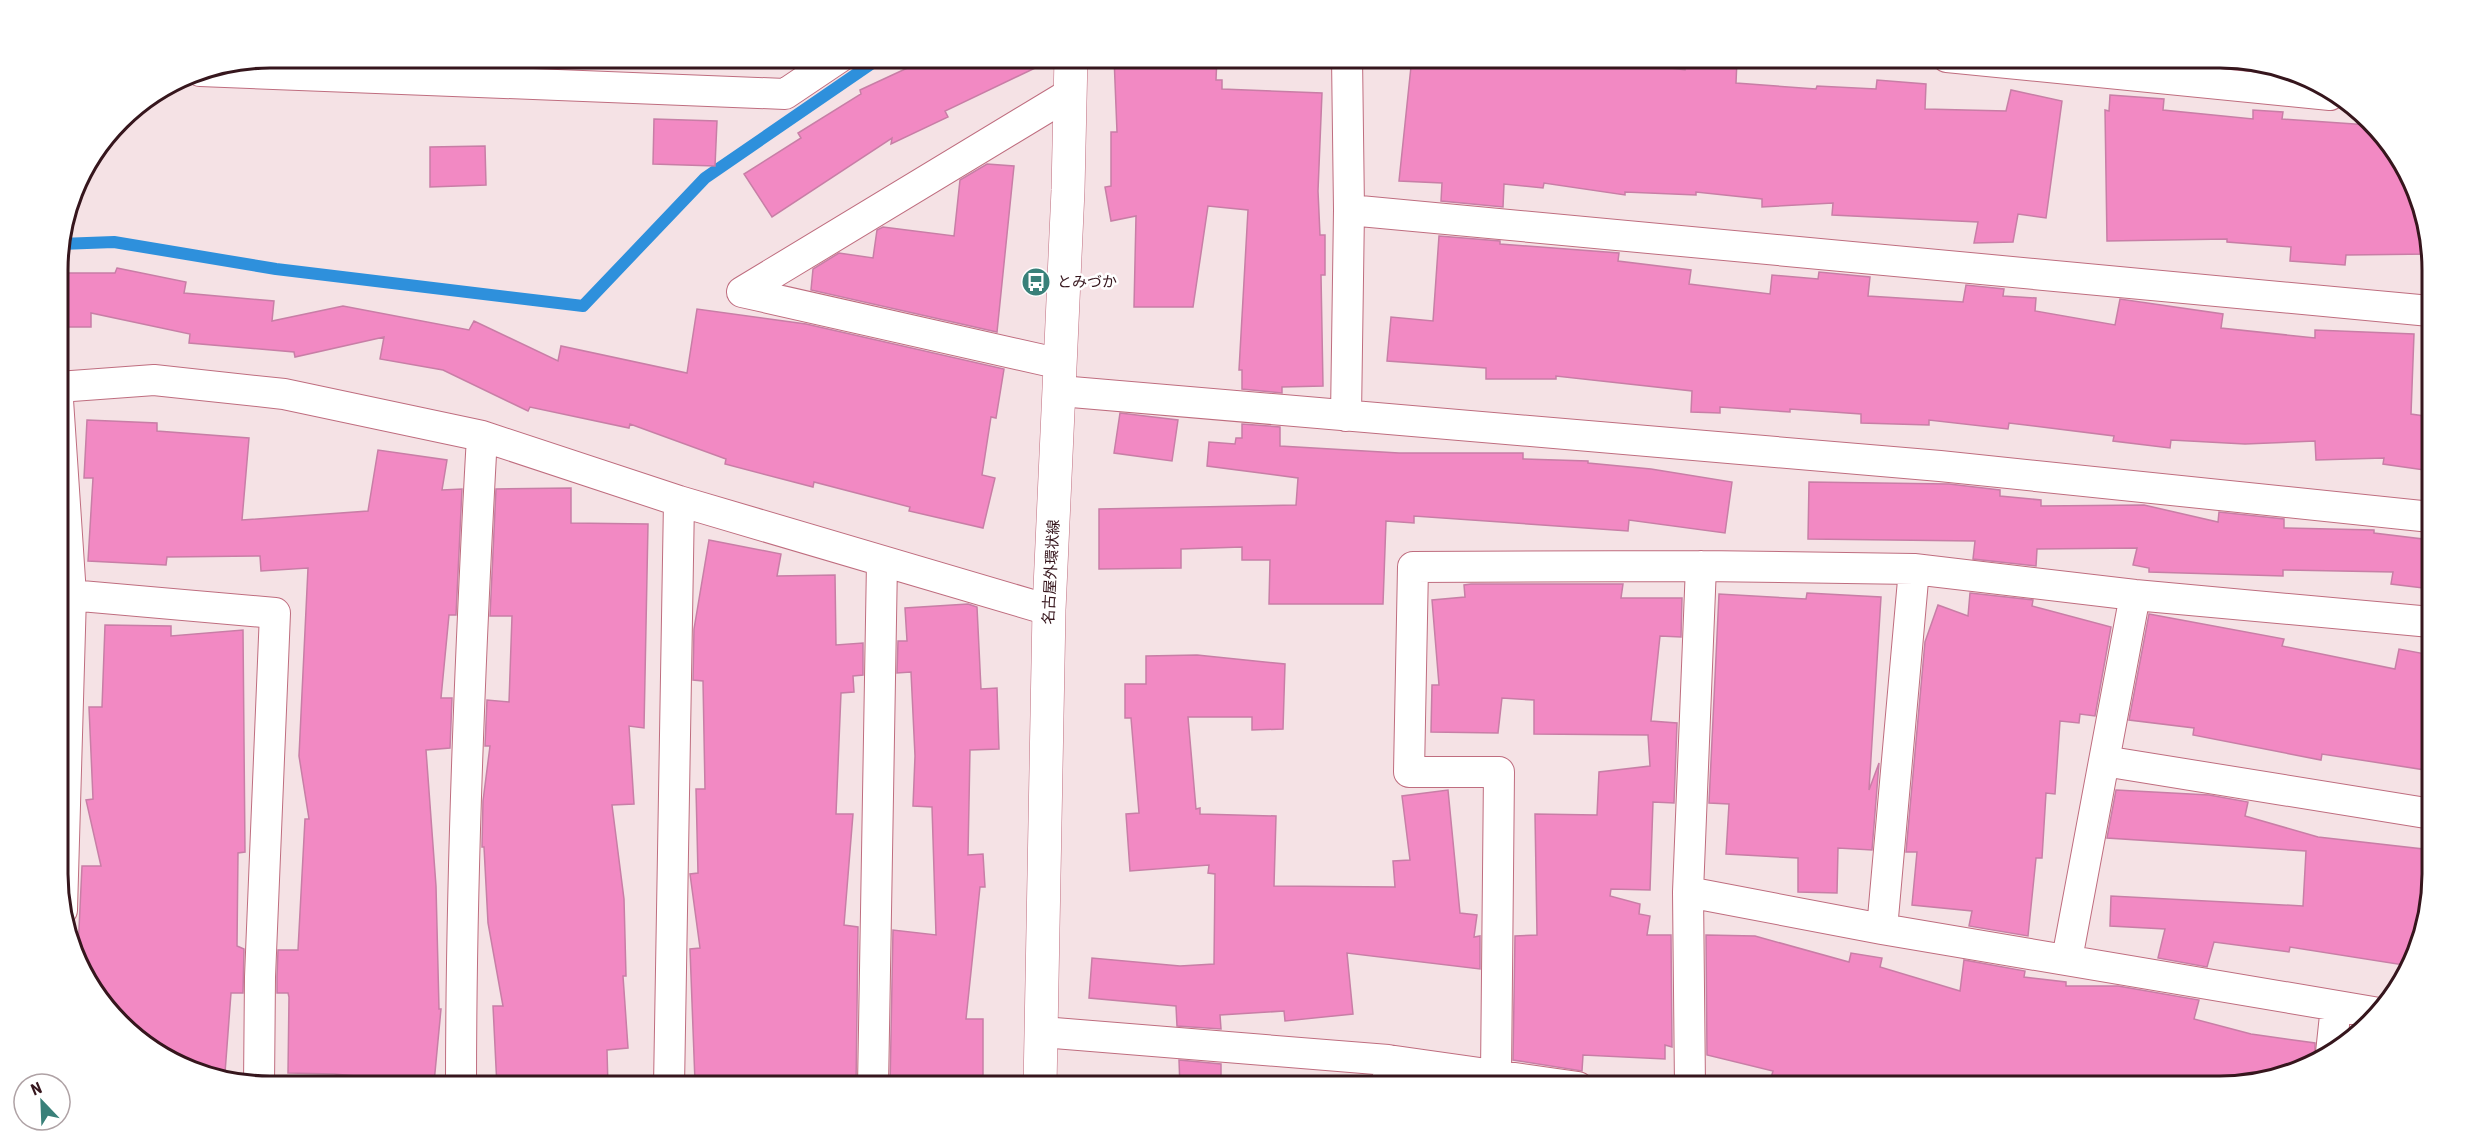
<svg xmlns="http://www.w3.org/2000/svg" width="2489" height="1144" font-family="'Roboto Condensed','Noto Sans JP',sans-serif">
	<rect width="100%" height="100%" fill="#f5e2e5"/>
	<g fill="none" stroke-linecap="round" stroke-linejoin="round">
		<path stroke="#2e90dc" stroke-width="12" d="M60,244L114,242L276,269L583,306L705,178L881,57"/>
	</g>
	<path fill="#f289c3" stroke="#c87ea6" stroke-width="1.5" d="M931,57H1052V60L945,111L948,117L891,144L892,138L772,217L744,174L801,138L798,133L861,94L860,90Z
		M1114,57H1217L1216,80H1222V89L1322,93L1318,191L1320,235H1325V275H1321L1323,386L1282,387V393L1242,389V370H1239L1248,210L1208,206L1193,307H1134L1136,216L1111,221L1105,187L1111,186V132H1117Z
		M1412,57H1611V60L1685,70V57L1737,60L1736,83L1816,89L1817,86L1876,89L1877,80L1926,84L1925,109L2006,111L2011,90L2062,101L2046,218L2018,214L2013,242L1974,243L1978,222L1832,215L1833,203L1762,207V199L1696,192V195L1625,192V195L1544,183L1543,188L1504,184L1503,207L1441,201L1442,183L1399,181Z
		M2110,95L2164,99L2163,110L2253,119V110L2283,112L2282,119L2369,125L2388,140L2430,242V254L2346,255L2345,265L2290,261L2291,247L2227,242V239L2107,241L2105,110L2109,111Z
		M654,119L717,121L715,166L653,164Z
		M485,146L486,185L430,187V147Z
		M987,164L1014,166L997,332L811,290L813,269L839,253L873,258L877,230L883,227L954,236L960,180Z
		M1439,236L1500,241V244L1619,253L1618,261L1691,270L1689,284L1770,294L1772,275L1818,279L1819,272L1870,277L1868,296L1963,302L1966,285L2004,289L2003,296L2036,298L2035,311L2115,325L2120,299L2223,314L2221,328L2315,338V330L2414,334L2411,414L2431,417V471L2383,464L2384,458L2316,460L2315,441L2245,444L2171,440L2170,448L2113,441L2114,436L2009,423L2008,429L1929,420V425L1861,423V414L1790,409V412L1720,407V413L1691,412L1692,391L1556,376V379H1486V368L1387,361L1391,317L1433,321Z
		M117,268L186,282L184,293L274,301L272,321L343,306L469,330L474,321L558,361L561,346L687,373L697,309L806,324L1004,369L996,418L991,417L982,475L995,478L983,528L909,511L910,507L814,482L813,487L725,464L726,459L630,424L629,428L530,407L528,411L443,370L380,359L384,337L295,357L294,352L189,343L190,334L91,313V327H58V273H115Z
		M1120,413L1178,420L1172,461L1114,453Z
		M87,420L157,423V431L249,438L242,520L368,511L378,450L447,460L442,490L462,489L456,615H449L441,698H452L450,748L426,750L436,886L439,1009H441L434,1083L334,1074L288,1073L289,997L288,993H277V977L278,950H298L305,819H309L299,756L308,568L261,571L260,556L167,557L166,565L88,561L93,478H84Z
		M1242,424L1280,427V446L1399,453H1523V459L1588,461V463L1651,469L1732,482L1725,533L1629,520L1628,531L1414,516V523L1386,521L1383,604H1269L1270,560H1242V547L1181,549V568L1099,569V509L1296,505L1298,478L1207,466L1209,442L1235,444L1236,438H1242Z
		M1809,482L1949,484L2000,490V496L2041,500V506L2144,505L2218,522L2219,512L2284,519V528L2374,530V533L2431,540V589L2391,584L2393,572L2283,570V576L2149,572V568L2133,565L2137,548L2037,549L2036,566L1973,559L1975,541L1808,539Z
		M571,488V523L648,524L644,728L629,726L634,804L612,805L624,899L626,976H623L628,1048L607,1050L608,1087H497L493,1006H503L488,923L484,847H482L483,801L490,746H485L487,700L509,702L512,616H490L496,489Z
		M709,540L781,554L777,576L835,575L836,645L863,643V675L853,676L854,692L841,693L836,814H853L844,925L858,927L856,1087L778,1085V1081L695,1082L690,949L700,948L690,874L698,873L696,789H705L703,681L693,680L694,629Z
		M1623,584L1621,598H1682L1681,637L1660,636L1651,721L1677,723L1674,803L1653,802L1650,890L1611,889L1610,896L1640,904L1639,914L1650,916L1647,935H1671L1672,1047L1665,1045V1059L1583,1055L1582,1071L1513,1060L1515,936L1537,935L1535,814L1597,815L1599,772L1650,766L1648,735L1534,734V700L1502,698L1498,733L1431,732L1432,685H1439L1432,600L1465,597L1464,585L1471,584Z
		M1807,593L1881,597L1869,790L1879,763L1872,850L1838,848L1837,893L1798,892V858L1726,854L1729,804L1709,803L1719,594L1806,599Z
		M1970,593L2033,600L2032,606L2111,627L2095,716L2080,714L2079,723L2060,721L2055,794L2046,793L2042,858H2036L2028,936L1969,926L1972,911L1912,905L1917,852H1906L1925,642L1938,605L1968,616Z
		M968,604L977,607L981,689L997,688L999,749L970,750L968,855L983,854L985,887H980L966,1019H983V1087H890L893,930L936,935L932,807L913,806L915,756L911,672L897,673L898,641H907L905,608Z
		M2149,614L2284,639L2282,646L2395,669L2399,649L2431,655L2432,771L2322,754L2321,760L2193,735L2194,728L2129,720Z
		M105,625L171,626V636L243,630L245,852L238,853L237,946L244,949L243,993H231L225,1073L187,1070L101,1004L78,950L82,866H101L86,800L93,799L89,707H102Z
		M1197,655L1285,664L1283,729L1252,730V717H1188L1196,809L1200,808V814L1276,816L1274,886L1395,887L1393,861L1410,860L1402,796L1448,790L1460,913L1477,915L1474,937L1480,936V969L1347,953L1353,1014L1285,1021L1284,1011L1220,1015L1221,1029L1177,1026L1176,1006L1089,998L1092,958L1180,966L1214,964L1215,874L1208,873L1209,865L1130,871L1126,814L1139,813L1131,718H1125V684H1146V656Z
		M2116,790L2209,795L2248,802L2245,816L2318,837L2432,850V875L2416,956L2410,966L2290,947L2289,952L2214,942L2207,967L2158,958L2165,929L2110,926L2111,896L2303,906L2306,851L2107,838Z
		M1706,935L1755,936L1849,962L1851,953L1882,958L1880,967L1960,991L1964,960L2025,971L2024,977L2066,982V986H2118L2199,1000L2194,1019L2251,1034L2315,1043V1059L2233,1087H1809L1771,1078L1773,1071L1707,1055Z
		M1179,1060L1221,1064V1087H1180Z"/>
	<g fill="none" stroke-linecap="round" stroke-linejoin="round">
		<g stroke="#bf6d7f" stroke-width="32">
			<path id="street" d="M1347,57L1349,210L2430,311
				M1947,57L2330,95
				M200,71L785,94L840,57
				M1061,364L742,292L1071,93
				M58,387L154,380L284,394L482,436L679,501L1049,610
				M1060,391L1940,466L2431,517
				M58,400L71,595L62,910
				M1346,416L1349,210
				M58,594L275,613L260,977L259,1085
				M2104,761L2432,814
				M1688,892L1882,929L2379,1013
				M1882,929L1914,569
				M2067,959L2135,595
				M1042,1032L1388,1060L1578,1087
				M2331,1053L2336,1006
				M1496,1075L1499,772H1409L1413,567L1701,566L1914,569L2135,595L2431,622
				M461,1087C461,870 470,653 482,436
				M669,1087L679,501
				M873,1087L882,562
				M1388,1087V1060
				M1690,1087L1688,892L1701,566"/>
		</g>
		<g stroke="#bf6d7f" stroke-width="34">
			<path id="secondary" d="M1040,1087L1049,610L1068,190L1071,57"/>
		</g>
		<use href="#street" stroke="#fff" stroke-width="30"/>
		<use href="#secondary" stroke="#fff" stroke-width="33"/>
	</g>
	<defs>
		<g id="bus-disc" transform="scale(1.5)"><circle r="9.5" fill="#398079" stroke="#fff"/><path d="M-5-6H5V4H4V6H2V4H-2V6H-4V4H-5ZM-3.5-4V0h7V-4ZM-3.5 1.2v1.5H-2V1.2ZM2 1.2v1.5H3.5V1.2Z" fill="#fff"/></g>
	</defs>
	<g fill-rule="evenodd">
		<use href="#bus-disc" x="1036" y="282"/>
	</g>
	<g text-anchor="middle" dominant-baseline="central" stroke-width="5" stroke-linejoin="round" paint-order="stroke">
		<g font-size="15" fill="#36161d" stroke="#fff" text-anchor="start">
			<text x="1057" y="282">とみづか</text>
		</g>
		<g font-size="15" fill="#36161d" stroke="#fff">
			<text transform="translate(1051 572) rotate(-87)">名古屋外環状線</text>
		</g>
	</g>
	<path d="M0 0H2489V1144H0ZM270 68H2220A202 202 0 0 1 2422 270V874A202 202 0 0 1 2220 1076H270A202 202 0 0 1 68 874V270A202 202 0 0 1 270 68Z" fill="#fff" fill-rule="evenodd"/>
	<path fill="none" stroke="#36161d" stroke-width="3" d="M270 68H2220A202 202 0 0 1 2422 270V874A202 202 0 0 1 2220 1076H270A202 202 0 0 1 68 874V270A202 202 0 0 1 270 68Z"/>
	<g transform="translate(42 1102) rotate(337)"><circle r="28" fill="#ffffff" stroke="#afa2a5" stroke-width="1.5"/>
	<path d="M0-4.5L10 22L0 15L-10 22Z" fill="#398079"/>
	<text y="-9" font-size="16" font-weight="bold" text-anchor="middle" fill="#36161d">N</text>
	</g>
</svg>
